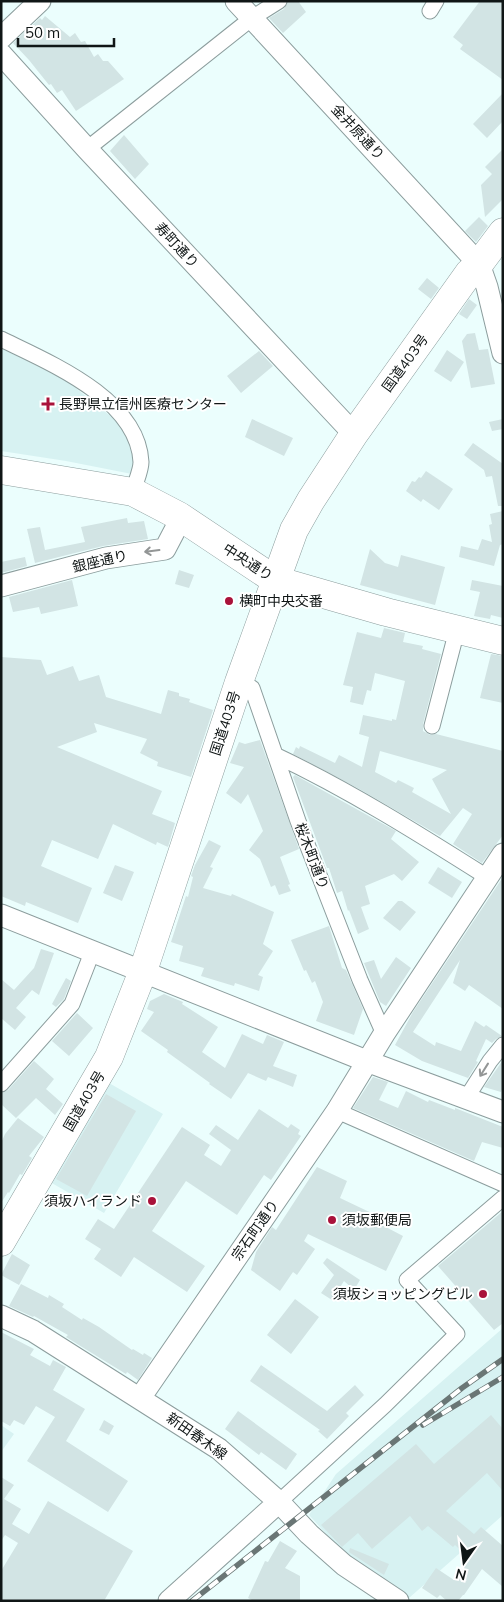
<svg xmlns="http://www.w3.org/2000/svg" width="504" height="1602" font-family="Mulish,'Noto Sans JP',sans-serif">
	<rect width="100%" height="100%" fill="#ebfefd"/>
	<path fill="#d7f2f2" d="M1,348L67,381L124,427L134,455L136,464L132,474L66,461L1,451Z
		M109,1083L163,1114L104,1213L50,1182Z
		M503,1328V1515L409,1598L341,1550L309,1515L336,1474Z
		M1,1425L14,1434L1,1452Z"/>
	<path fill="#d2e4e4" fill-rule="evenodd" d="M288,1H298L306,12L283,33L269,18L284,9Z
		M480,1H503V80L460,49L463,45L453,37Z
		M45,16L70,37L75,33L81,42L85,41L94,57L98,54L103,61H108L124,79L76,111L62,90L57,93L51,84L49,85L29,60L13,43L40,18L42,20Z
		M503,93V121L487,138L473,124Z
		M124,135L149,164L135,179L110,151Z
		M503,149V199L485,217L481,185L492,174L485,167Z
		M479,217L488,226L476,242L465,231Z
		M427,278L439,288L431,299L418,289Z
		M469,299L477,305L467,319L459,314Z
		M475,333L479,350L488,349L495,384L471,388L462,341L467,334Z
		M447,350L464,362L451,382L434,371Z
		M259,351L273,366L241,393L227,376Z
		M252,419L293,438L284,456L245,437Z
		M503,419V429L492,431L489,422Z
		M473,443L503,464V506H498L492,476L486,477L484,470L464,455Z
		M426,471L453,489L439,510L423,499L421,502L406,491L412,481L415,482L419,477L421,478Z
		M503,511V544L500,545L494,566L459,557L461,546L478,550L482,539L492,542L489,525L492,524L490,514Z
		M127,518L128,523L144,521L148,539L103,546L35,563L27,529L40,527L45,550L85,542L81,527Z
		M370,549L385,563L398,567L401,555L445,567L435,605L360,585Z
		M25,557L27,566L1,573V562Z
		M179,570L194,575L189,588L175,584Z
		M72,580L78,606L41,614L39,607L13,612L9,597Z
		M472,580L503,586V618L491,615L490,619L474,616L480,592L470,590Z
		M384,628L405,633L403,642L423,646L422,649L441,654L423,724V731L430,735L436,734L503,751V835L482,863L453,844L472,814L463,808L440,836L361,790L293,754L296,747L299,749L300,746L335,763L339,755L362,767L369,737L359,734L363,715L392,721V719L396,720L405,681L375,673L371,691L367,690L363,705L350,702L353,687L343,685L357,632L381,638ZM380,751L447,770L432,779L451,814L412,792L414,788L398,780L396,783L375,772Z
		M491,654L503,656V703L480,698Z
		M1,657L41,660L47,675L73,666L79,681L99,675L106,697L161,714L168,690L179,693V696L190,699L189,702L213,710L191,777L157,766L158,762L140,753L147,739L94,723L97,732L57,747L162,791L152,814L175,823L168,847L157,842L156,845L113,824L98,859L52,840L41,866L92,888L78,923L26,902L25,906L1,896Z
		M260,740L299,849L280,857L290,884L288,885L291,891L279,895L275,885L271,887L260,859L249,850L263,831L248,794L241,804L226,793L244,767L230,763L239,742L245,744Z
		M295,775L396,831L391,839L419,862L402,881L394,874L365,886L370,904L361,907L369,929L358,934L349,910L348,911L342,891L337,893L329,868H327L293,777Z
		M209,840L221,846L210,867L213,868L203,888L231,896L232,894L274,912L263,944L273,951L258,975L263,977L259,991L235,983L234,986L201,976L204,968L179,961L183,946L171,942L186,896L188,897L193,877L191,876L195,865Z
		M115,865L134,872L122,901L103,893Z
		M438,867L462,882L452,898L428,883Z
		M503,877V1009L469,985L465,991L453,983L460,960L413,1032L435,1046L436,1042L461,1051L475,1021L484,1027L486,1025L502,1036L496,1039L492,1043L486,1039L476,1061L478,1062L468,1078L422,1061L395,1045L413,1012Z
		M398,901H402L416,912L400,931L383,918Z
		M329,926L342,968L346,970L363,1009L354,1035L316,1021L323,1002L315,981L312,983L306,970L304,971L291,940Z
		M41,949L54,953L39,995L32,990L16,1008L26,1017L15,1030L1,1018V979L14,990L34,968Z
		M396,957L411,968L386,1006L380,1002L364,963L374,960L381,979Z
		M66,978L71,981L64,999L56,1007L52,1004Z
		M164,994L183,1002L182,1004L218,1027L202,1052L225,1068L242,1034L263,1044L267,1035L284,1042L273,1066L297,1075L293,1087L268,1077L266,1081L248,1073L231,1099L209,1084L210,1083L167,1052L168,1050L141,1031L154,1012L147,1009L150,1001Z
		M77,1013L93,1028L69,1056L52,1041Z
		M503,1060V1087L501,1092L484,1087Z
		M34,1061L54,1079L46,1089L63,1104L55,1115L36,1098L16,1118L1,1104V1093L8,1090Z
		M373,1077L388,1082L379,1100L398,1108L406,1091L428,1102L429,1100L455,1110V1108L503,1127V1148L482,1142L474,1161L353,1108Z
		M106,1094L136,1111L87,1196L56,1179Z
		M259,1109L288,1128L291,1124L300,1130L298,1134L301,1136L271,1180L264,1175L237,1215L186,1181L152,1231L205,1266L187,1292L134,1257L121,1277L94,1259L101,1249L85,1239L98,1219L114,1229L182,1127L210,1145L204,1155L221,1166L231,1150L209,1134L216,1125L238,1140Z
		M18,1118L44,1137L29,1156L32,1158L22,1175L20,1174L9,1193L8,1192L1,1203V1143L5,1134Z
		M317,1167L347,1181L340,1198L382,1218L380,1224L403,1236L386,1271L308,1234L304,1241L315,1249L297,1275L293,1272L280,1291L251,1270L256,1252L272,1227L276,1230Z
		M503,1211V1323L494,1330L438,1266Z
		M12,1254L30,1265L19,1285L1,1275Z
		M327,1258L360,1280L354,1290L344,1281L332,1300L321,1293L334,1275L323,1263Z
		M21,1284L48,1298L49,1295L64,1304L62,1307L82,1320L83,1318L99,1327L132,1350L133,1349L143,1355L144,1353L152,1358L138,1380L127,1372L126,1374L82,1347L66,1337L68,1335L34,1316L33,1317L9,1306Z
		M295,1299L319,1317L291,1354L267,1335Z
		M1,1332L34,1349L30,1355L50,1366L53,1360L66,1367L53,1390L85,1409L66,1441L128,1481L108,1512L27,1461L55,1417L36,1406L24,1425L14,1420L10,1426L1,1421Z
		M261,1365L327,1411L355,1385L364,1395L346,1413L349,1416L327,1439L318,1431L320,1430L250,1381Z
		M238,1411L297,1454L286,1470L261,1452L259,1455L225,1429Z
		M491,1415L503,1429V1491L487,1473L446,1511L474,1534L481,1527L503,1546V1587L482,1569L464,1595H463L458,1601H447L440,1595L437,1598L422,1588L436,1568L454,1580L469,1558L455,1545L453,1547L428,1526L422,1531L410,1516L372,1549L358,1533L342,1547L321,1525L416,1444L434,1464Z
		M104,1420L114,1426L109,1435L99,1430Z
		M1,1477L14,1485L4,1499L21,1509L12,1524L29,1534L48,1501L133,1551L104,1601H1V1571L18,1543L5,1535L1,1541Z
		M280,1541L297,1551L285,1568L300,1576V1601H254L248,1598L265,1561L268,1562Z
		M350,1548L389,1564L384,1575L349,1552Z"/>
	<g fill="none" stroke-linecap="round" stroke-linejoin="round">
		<g stroke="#8c9d9d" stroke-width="17">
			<path id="street" d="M430,11L436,1
				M87,149L252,18L279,1
				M1,339C50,363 138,399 141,462C141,471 135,483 133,492
				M239,682L252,688L298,821L360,980L384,1034
				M432,726L457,630
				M275,755C349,790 419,834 487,877
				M1,1084L72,1004L93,950
				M467,1097L490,1061L503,1045
				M337,1111L503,1184
				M279,1502L385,1405L457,1334L407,1280L503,1198"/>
		</g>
		<g stroke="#8c9d9d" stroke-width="23">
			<path id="secondary" d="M236,1L479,264L487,287L503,353
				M1,38L40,1
				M1,54L87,149L354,434
				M1,586L106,558L165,549L176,528L179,516
				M1,915L369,1062L503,1112
				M1,1316L33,1331L219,1449L279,1502L309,1534L344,1565L398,1601
				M140,1398L337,1111L384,1034L503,854
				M169,1601L279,1502"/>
		</g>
		<g stroke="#8c9d9d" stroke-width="29">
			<path id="highway" d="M1,470L133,492L179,516L275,580L386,612L503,641
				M1,1242L109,1057L143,971L239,682L294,530L311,500L354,434L469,273L479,264L503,232"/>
		</g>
		<use href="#street" stroke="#fff" stroke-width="15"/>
		<use href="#secondary" stroke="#fff" stroke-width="21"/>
		<use href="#highway" stroke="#fff" stroke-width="28"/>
		<g stroke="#6a7675" stroke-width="5.5">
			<path id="rail" d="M423,1425L503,1377
				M192,1601L462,1388L503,1359"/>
		</g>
		<use href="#rail" stroke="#fff" stroke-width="4" stroke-dasharray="11" stroke-linecap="butt"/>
	</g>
	<defs><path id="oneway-shaft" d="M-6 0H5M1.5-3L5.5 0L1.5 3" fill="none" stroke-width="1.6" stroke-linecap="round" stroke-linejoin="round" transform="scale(1.25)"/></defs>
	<g stroke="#939696">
		<use href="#oneway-shaft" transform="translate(152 551) rotate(173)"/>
		<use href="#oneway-shaft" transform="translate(484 1070) rotate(122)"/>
	</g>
	<g fill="#a9123a" stroke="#fff" stroke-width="2">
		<path d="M45.5 396.5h5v5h5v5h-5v5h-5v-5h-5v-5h5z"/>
		<circle cx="229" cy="601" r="5"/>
		<circle cx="152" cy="1201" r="5"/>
		<circle cx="332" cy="1220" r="5"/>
		<circle cx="483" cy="1294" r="5"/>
	</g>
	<g text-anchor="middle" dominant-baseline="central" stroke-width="4" stroke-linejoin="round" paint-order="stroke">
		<g font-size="14" fill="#101616" stroke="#fff">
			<text transform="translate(358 132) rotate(47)">金井原通り</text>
			<text transform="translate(177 245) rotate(47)">寿町通り</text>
			<text transform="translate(405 363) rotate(-54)">国道403号</text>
			<text transform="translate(100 561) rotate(-13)">銀座通り</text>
			<text transform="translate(248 562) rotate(33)">中央通り</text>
			<text transform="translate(225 723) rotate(-72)">国道403号</text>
			<text transform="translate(312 856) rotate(69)">桜木町通り</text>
			<text transform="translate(84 1101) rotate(-60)">国道403号</text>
			<text transform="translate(255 1230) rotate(-55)">宗石町通り</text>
			<text transform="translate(197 1436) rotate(35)">新田春木線</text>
		</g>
		<g font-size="14" fill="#101616" stroke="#fff" text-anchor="start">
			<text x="59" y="404">長野県立信州医療センター</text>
			<text x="239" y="601">横町中央交番</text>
			<text x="142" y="1201" text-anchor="end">須坂ハイランド</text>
			<text x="342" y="1220">須坂郵便局</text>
			<text x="473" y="1294" text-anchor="end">須坂ショッピングビル</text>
		</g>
	</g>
	<rect width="504" height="1602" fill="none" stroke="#101616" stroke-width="5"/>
	<g transform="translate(464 1562) rotate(194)" stroke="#ffffff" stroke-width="4" paint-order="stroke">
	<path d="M0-4L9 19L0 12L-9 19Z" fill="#101616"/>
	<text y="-8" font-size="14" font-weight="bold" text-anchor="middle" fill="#101616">N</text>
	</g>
	<path d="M18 38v8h96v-8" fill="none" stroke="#101616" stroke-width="2.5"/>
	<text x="25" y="38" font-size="15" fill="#101616" stroke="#ffffff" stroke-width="4" paint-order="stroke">50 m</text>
</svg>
